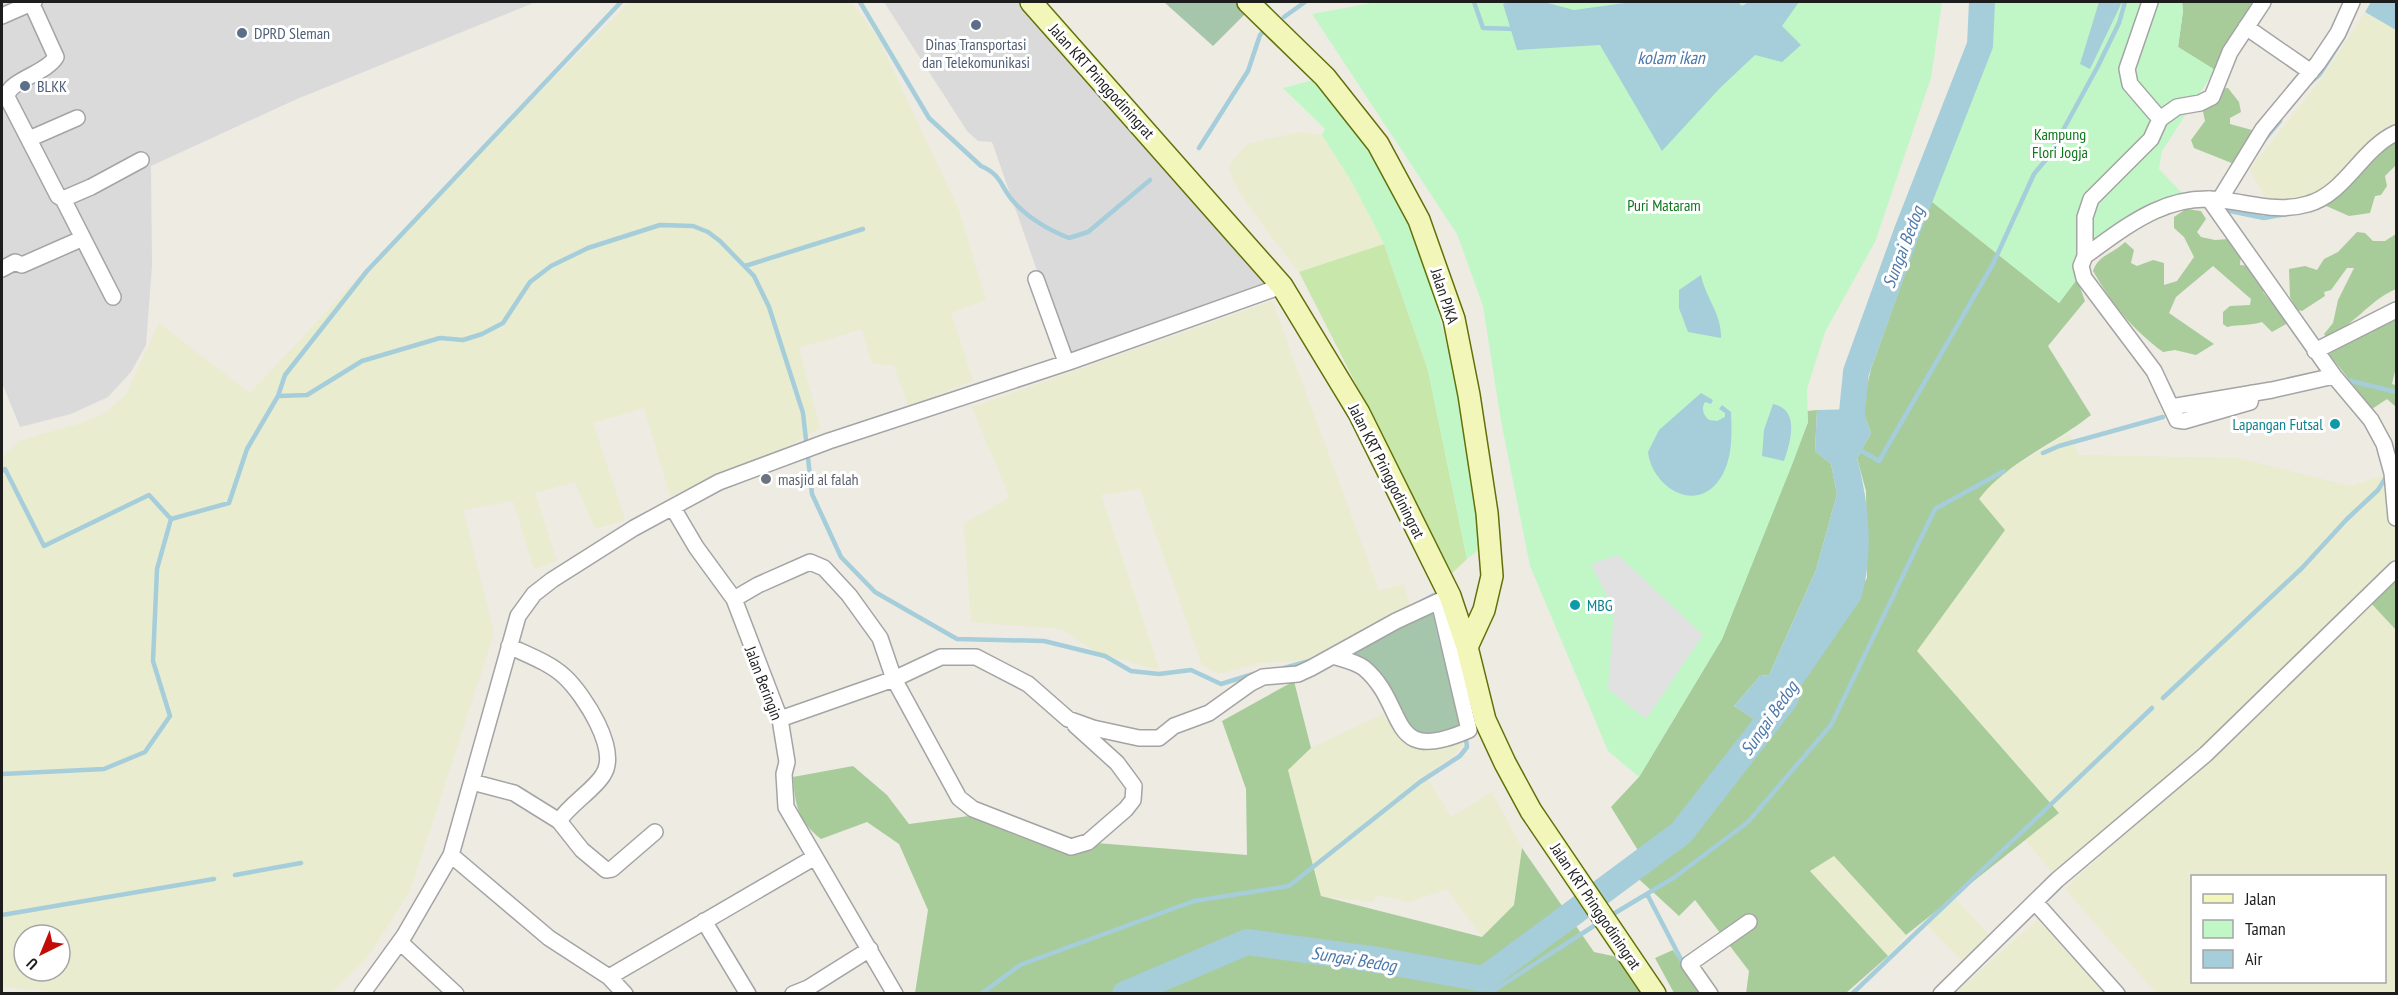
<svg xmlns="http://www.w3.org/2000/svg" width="2398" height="995" font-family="'PT Sans Narrow',sans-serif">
	<rect width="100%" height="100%" fill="#eeebe3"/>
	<path fill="#dbdada" d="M2,2H536L297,99L151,166L152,266L146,345L131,372L108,397L71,414L20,427L2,383Z
		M884,2H1032L1282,286L1069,362L992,142L978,141L967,131Z"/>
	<path fill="#e9eccf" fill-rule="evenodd" d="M630,2H851L877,36L959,210L986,300L951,313L973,381L908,406L894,365L872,364L862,329L799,348L820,428L786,447L670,496L644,408L593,423L625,520L595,529L575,482L535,493L557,561L534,569L513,501L463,510L494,634L410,891L367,958L331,993L79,994L2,987V457L21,440L79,424L104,414L126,394L159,323L250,393L425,206ZM24,935H60V971H24Z
		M2365,12L2396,30V125L2377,135L2321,195L2269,205L2250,169L2324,75Z
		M1299,132L1322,135L1353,184L1384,244L1299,272L1267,231L1238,190L1229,170L1233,160L1247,144Z
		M1272,301L1379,590L1404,584L1410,607L1325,654L1306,661L1260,663L1218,674L1202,665L1140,489L1101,495L1160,671L1095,651L1061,629L971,622L964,524L1009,497L972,407Z
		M2069,433L2079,455L2238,458L2350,486L2392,473L2396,518V569L2203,754L2057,878L2025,840L2059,813L1917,651L2005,530L1976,497L1994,479Z
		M2367,600L2396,630V993H2156L2065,889ZM2192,876H2384V982H2192Z
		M1383,714L1406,742L1416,749L1437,747L1466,736V741L1455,754L1426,776L1451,817L1492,792L1522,848L1514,905L1482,937L1447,889L1408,902L1378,895L1372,902L1321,896L1288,770L1311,748Z
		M1834,856L1906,935L1888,956L1810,870Z
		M1954,897L1993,939L1966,965L1923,921Z
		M2037,920L2106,993H1955Z"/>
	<path fill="#c7e7ab" d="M1384,244L1428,370L1467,559L1452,573L1299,272Z"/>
	<path fill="#a7cc9a" d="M2182,2H2256L2230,38L2215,70L2178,47L2183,11Z
		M2228,88L2239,102L2241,112L2230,118V124L2252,130V139L2234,164L2194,148L2191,140L2205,121L2202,107L2218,89Z
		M2396,140V165L2385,176L2387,186L2381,195L2375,196L2370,213L2349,216L2324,205L2366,161Z
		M1931,201L2059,303L2077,279L2085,301L2048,346L2091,415C2055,444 2007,462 1979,499L2005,530L1917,651L2059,813L1906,935L1834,856L1810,871L1888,956L1846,993L1746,994L1749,971L1695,900L1679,916L1630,871L1644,860L1611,807L1639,777L1722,639L1808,422L1807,411L1817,410L1815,451L1831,464L1837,494L1816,570L1769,675L1760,676L1734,706L1771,730L1867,578L1866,491L1857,458L1871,433L1862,409L1871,369Z
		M2186,209L2201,211L2206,219L2197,232L2201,237L2215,240L2228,239L2241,253L2240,265L2252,266L2263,282V292L2288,323L2272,332L2262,322C2250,326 2239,324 2227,327L2223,324V312L2230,306L2250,305L2251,299L2213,266L2176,297L2169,313L2214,344L2196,355L2175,350L2163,352C2132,329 2112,304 2093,271C2098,255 2113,254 2125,242L2134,250L2131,263L2137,266L2153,260L2164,263V285L2177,281L2194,257L2184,237L2174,228V217Z
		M2357,232L2365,233L2373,241H2385L2396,234V289C2370,300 2353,326 2327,338L2324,334L2333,323L2338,300L2354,268H2347L2331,290L2324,292L2325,296L2302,311L2297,310L2290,297L2289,269L2305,266L2317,270L2324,259L2338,252Z
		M2396,315V367L2392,384L2396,385V407L2387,399L2372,409L2329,354Z
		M2396,572V630L2368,600Z
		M1294,681L1311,748L1288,770L1321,896L1482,937L1514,905L1522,848L1594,952L1622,958L1642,989L1638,994L915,993L928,910L899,844L867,822L821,839C798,821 795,805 793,777L853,766L887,795L909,824L969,816L1021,837L1247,855L1246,789L1222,721Z
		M1673,950L1700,993H1674L1655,958Z"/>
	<path fill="#a5c6ab" d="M1164,2H1248L1253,6L1213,46Z
		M1436,602L1468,726L1420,740L1375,679L1333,656Z"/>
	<path fill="#c1f7c7" d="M1377,2H1942L1931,78L1875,242L1825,332L1807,389L1808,422L1792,465L1722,639L1639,777L1608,751L1530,566L1501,421L1483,306L1457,234L1312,14Z
		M1993,2H2182L2183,11L2178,47L2215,70L2162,151L2159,169L2185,196L2079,255L2077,279L2059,303L1931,201L1985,57Z
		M1317,79L1366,142L1402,205L1425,261L1461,398L1481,532V548L1467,559L1428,370L1384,244L1353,184L1322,135L1325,129L1283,88Z"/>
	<path fill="#e1e1e1" d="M1618,555L1703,635L1646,719L1608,689L1614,611L1591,564Z"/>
	<path fill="#a5cdda" d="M1508,2H1544L1574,10L1632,2H1738L1742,6L1749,2H1799L1782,26L1801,45L1782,62L1755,55L1720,88L1662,151L1600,45L1517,50L1503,4Z
		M2099,2H2122L2090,69L2080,64Z
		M2371,2H2396V30L2365,12Z
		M1701,275C1705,297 1722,314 1721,338L1688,332L1679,308V290Z
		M1701,393L1713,400L1711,404L1705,402C1701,409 1703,415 1709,420L1717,421L1725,417V413L1719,409L1722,405L1731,412C1732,436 1733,465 1716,484C1690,513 1651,483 1648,452L1659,430Z
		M1773,404C1801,410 1790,443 1784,461L1762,456L1764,430Z
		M1862,409L1871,433L1857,458C1869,503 1874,553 1861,599L1771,730L1734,706L1760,676L1769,675L1816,570L1837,494L1831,464L1815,451L1817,410Z"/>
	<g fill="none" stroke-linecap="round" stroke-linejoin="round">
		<path stroke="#a5cdda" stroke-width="4.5" d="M860,2L929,118L981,166C1002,175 1000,186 1013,201C1027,217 1049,230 1069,238L1088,232L1150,180
			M1474,2L1483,28L1516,29
			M1284,17L1305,2
			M2309,84L2320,74L2343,38
			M2264,140L2280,121
			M1199,148L1248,71L1260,35L1263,32
			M2230,211L2264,218L2286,214
			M745,266L863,229
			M2163,376L2173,395
			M2343,379L2396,392
			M278,396L307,395L362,361L440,338L463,340L482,334L503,323L530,282L551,266L588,248L660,225L693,226L708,232L720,241L754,276L769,307L803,413L812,494L841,557L875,592L957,639L1044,641L1105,656L1131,671L1159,674L1191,670L1221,684L1263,671
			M1858,449L1879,461L1993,264L2034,174L2049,156L2098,66L2119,23L2125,2
			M2043,453L2059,446L2163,417
			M2,471L5,469L44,546L149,495L171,519
			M1421,602L1434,595
			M1437,624L1441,642
			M1284,668L1313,660
			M2163,698L2302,568L2347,519L2378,490L2388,474
			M2,774L104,769L145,752L170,716L153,661L157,569L171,519L229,503L247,449L278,396L285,375L367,271L621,2
			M235,875L301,863
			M1647,894L1685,967
			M2,915L214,879
			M1610,916L1675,877L1748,822L1831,725L1935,509L2004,471
			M981,994L1020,965L1194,901L1289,886L1420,782L1460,756L1467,747L1466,739
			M1488,994L1600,922
			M1852,994L2152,708"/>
		<path stroke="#a5cdda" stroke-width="26" d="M1849,443L1856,372L1907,231L1980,45L1982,2
			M1125,994L1247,942L1378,960L1484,979L1681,833L1786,698"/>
		<g stroke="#a4a4a4" stroke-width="18">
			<path id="minor" d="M31,2L56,57C46,74 8,80 7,97L58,196L63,199L91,187L141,160
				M2150,2L2127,69L2130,84L2160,119
				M2,16L34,2
				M2246,27L2311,72
				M29,139L77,118
				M63,199L113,297
				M2209,199L2334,376L2371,420L2384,444L2392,473
				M2220,199L2263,129L2318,63L2338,33L2352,2
				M2085,256V217L2091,199L2151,139L2160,119L2177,107L2200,103L2212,97L2230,52L2263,2
				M2,269L15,262L22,265L81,239
				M1036,279L1066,362
				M2315,351L2396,310
				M2252,393L2250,402L2184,421L2177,420L2154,371L2084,278L2081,266L2085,256C2127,226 2166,193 2221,200C2251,203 2278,213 2308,204C2345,194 2361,149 2396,133
				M2171,407L2272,390L2334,376
				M2396,471L2392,473L2396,518
				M673,508L696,547L734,599L780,719L787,762L784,774L786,807L895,994
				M734,599L758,585L810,562L824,568L849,595L880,638L894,679L959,798L973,809L1071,847L1088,842L1126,809L1133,800L1134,786L1117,763L1075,725
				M1333,656C1343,659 1356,662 1364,668C1409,706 1385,767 1469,730L1439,601
				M780,719L894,679L941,657H976L1028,684L1068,719L1093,728L1139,738H1159L1174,726L1209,713L1251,683L1263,677L1298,674L1311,668L1396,621L1450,596
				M472,782L514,793L559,821C570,804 594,790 603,775C620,750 584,695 565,677C550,663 528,655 509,646
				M559,821L582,850L606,870L612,869L655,832
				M451,855L549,938L609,977L815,857
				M2035,902L2117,994
				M704,921L748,994
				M400,942L456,994
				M609,977L625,994
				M362,994L404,936L451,855L518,616L534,594L552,580L634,528L719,482L829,441L1069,362L1282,286
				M793,994L808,988L870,949
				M1710,994L1689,964L1749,922
				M1941,994L2057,880L2206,754L2396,569"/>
		</g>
		<g stroke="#627009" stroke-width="24">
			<path id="secondary" d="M1031,2L1282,286L1359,413L1450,596L1467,647L1485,720L1505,763L1531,811L1655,994
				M1248,2L1325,77L1378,144L1419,220L1454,319L1469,395L1487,513L1492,576L1484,610L1467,647"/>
		</g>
		<use href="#minor" stroke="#fff" stroke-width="15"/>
		<use href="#secondary" stroke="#f2f7b9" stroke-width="21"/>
	</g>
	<g fill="#5c6f8a" stroke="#fff" stroke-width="2">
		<circle cx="976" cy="25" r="6"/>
		<circle cx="242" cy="33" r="6"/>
		<circle cx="25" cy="86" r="6"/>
	</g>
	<g fill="#0f9aa8" stroke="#fff" stroke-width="2">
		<circle cx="2335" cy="424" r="6"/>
		<circle cx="1575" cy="605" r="6"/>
	</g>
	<circle fill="#6b7280" stroke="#fff" stroke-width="2" cx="766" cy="479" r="6"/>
	<g text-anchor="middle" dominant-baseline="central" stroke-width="6" stroke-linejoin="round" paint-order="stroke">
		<g font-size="16" fill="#4e5e75" stroke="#fff" text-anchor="start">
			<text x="254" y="33">DPRD Sleman</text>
			<text x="976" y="44" text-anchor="middle">Dinas Transportasi<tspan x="976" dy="18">dan Telekomunikasi</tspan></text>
			<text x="37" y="86">BLKK</text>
		</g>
		<g font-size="16" fill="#1d1d1d" stroke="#fff">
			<text transform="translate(1102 81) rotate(48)">Jalan KRT Pringgodiningrat</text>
			<text transform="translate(1445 296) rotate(72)">Jalan PJKA</text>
			<text transform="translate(1387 471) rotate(63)">Jalan KRT Pringgodiningrat</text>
			<text transform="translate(764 683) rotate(69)">Jalan Beringin</text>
			<text transform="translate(1596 906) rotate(56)">Jalan KRT Pringgodiningrat</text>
		</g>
		<g font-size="16" fill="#0f771b" stroke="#fff">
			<text x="2060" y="134">Kampung<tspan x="2060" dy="18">Flori Jogja</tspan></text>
			<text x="1664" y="205">Puri Mataram</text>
		</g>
		<g font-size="16" fill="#0d838f" stroke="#fff" text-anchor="end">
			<text x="2323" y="424">Lapangan Futsal</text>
			<text x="1587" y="605" text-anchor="start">MBG</text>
		</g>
		<g font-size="16" fill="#5b616d" stroke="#fff" text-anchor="start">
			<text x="778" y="479">masjid al falah</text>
		</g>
		<g font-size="18" font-style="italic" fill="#4d79a9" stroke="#fff">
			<text x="1671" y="57">kolam ikan</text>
			<text transform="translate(1903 247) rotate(-69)">Sungai Bedog</text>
			<text transform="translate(1769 718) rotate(-55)">Sungai Bedog</text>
			<text transform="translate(1354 959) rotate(9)">Sungai Bedog</text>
		</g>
	</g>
	<rect width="2398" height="995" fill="none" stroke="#1d1d1d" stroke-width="6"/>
	<rect x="2191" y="875" width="195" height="108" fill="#ffffff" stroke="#a5a5a5" stroke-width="1.5"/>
	<rect x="2203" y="894" width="30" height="9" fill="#f2f7b9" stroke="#a5a5a5" stroke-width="1.5"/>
	<text x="2245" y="905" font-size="18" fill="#1d1d1d">Jalan</text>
	<rect x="2203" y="920" width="30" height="18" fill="#c1f7c7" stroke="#a5a5a5" stroke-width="1.5"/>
	<text x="2245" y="935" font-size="18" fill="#1d1d1d">Taman</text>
	<rect x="2203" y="950" width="30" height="18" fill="#a5cdda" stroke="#a5a5a5" stroke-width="1.5"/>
	<text x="2245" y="965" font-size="18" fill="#1d1d1d">Air</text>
	<g transform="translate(42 953) rotate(223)"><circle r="28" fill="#ffffff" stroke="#a5a5a5" stroke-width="1.5"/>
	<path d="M0-4.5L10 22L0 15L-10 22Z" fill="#c30c07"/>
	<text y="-9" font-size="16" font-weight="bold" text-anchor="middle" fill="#1d1d1d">U</text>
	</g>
</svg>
